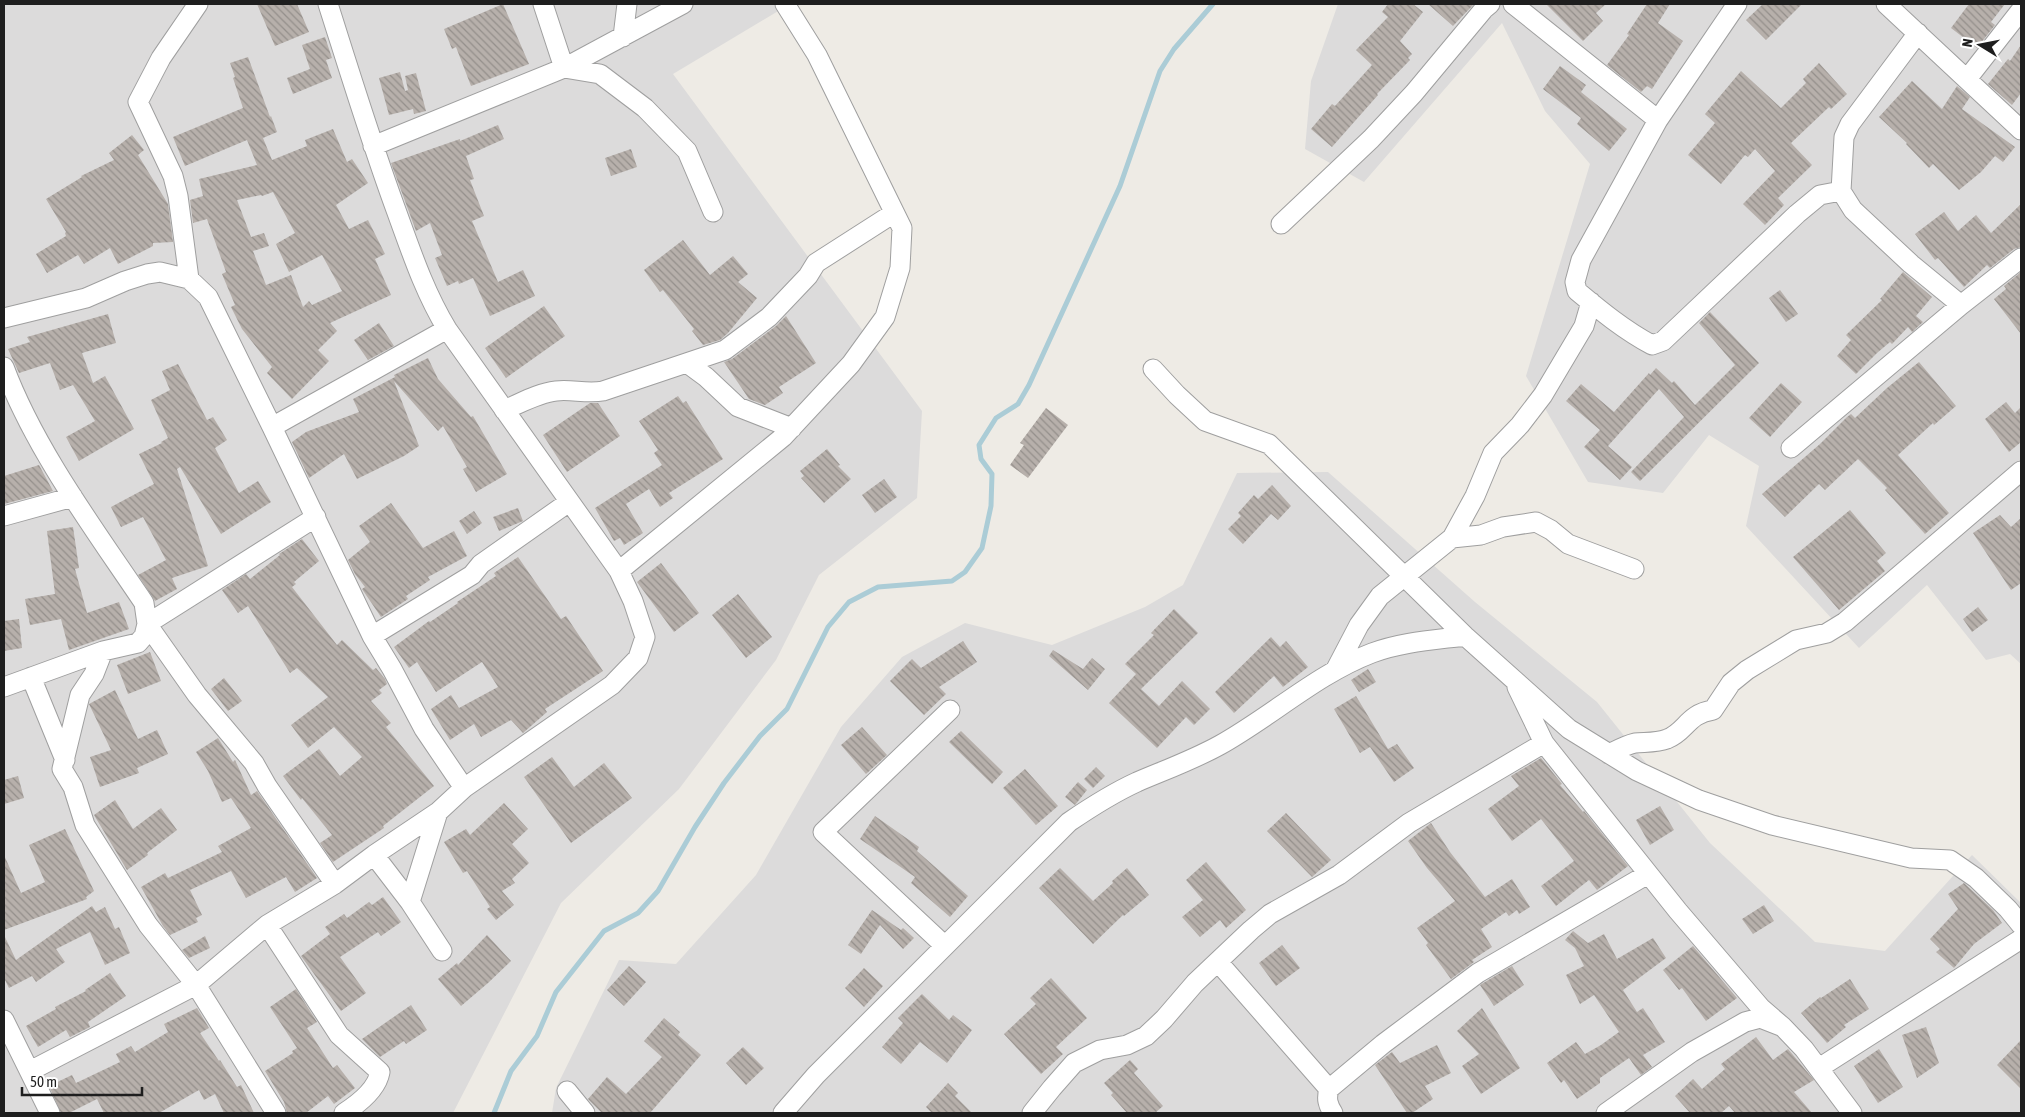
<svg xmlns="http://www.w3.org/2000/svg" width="2025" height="1117" font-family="'Asap Condensed',sans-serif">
	<defs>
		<pattern id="building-back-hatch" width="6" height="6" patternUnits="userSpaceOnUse" patternTransform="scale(1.25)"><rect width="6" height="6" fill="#b7b0ab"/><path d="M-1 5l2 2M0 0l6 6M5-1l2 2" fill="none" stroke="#948f8b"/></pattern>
	</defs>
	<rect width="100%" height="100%" fill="#eeebe5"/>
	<path fill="#dcdbdb" d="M4,4H790L673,74L922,411L917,498L819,575L776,660L679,789L561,903L453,1113H4Z
		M1338,4H2021V664L2010,654L1986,660L1927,585L1859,648L1746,526L1759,466L1709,435L1663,493L1588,482L1526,376L1590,164L1545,111L1502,23L1364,182L1305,149L1311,81Z
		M1328,472L1475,602L1597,702L1710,843L1815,942L1885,951L1972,855L2021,903V1113H552L556,1088L619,960L676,964L756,875L841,727L902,657L965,623L1052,645L1145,607L1183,585L1237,473Z"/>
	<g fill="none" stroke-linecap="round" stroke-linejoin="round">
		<path stroke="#abccd6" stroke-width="5" d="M494,1113L511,1071L537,1036L556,992L604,931L638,913L658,891L695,827L724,783L760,736L787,709L828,627L849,602L878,587L952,581L965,572L982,548L991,506L992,474L981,459L979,445L996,418L1018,404L1029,385L1120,186L1160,71L1174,49L1213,4"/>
	</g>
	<path fill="url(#building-back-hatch)" fill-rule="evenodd" d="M257,4H297L309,32L275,46Z
		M503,4L529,64L471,86L456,47L452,49L444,29Z
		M1388,4H1413L1423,12L1400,41L1412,54L1408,58L1410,60L1377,94L1378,95L1332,147L1311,129L1332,104L1335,106L1372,65L1356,50L1388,17L1382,12Z
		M1428,4H1474L1453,26Z
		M1546,4H1606L1596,13L1603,21L1583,41Z
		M1647,4H1670L1658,23L1683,41L1652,89L1647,86L1641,92L1607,65L1629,35L1627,34Z
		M1763,4H1802L1766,40L1746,20Z
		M1969,4H2005L1991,22L1995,25L1977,48L1951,28Z
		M325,37L332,58L326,60L332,78L293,94L287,78L310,69L302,45Z
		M2021,45V93L2012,105L1988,84L2008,59L2010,61Z
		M248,57L270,117L271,116L277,132L263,138L272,160L307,146L305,140L333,129L347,162L352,159L368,183L336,205L349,229L368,220L385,254L375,259L391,295L330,323L337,331L318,350L329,361L292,399L267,373L272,367L242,329L231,307L235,305L222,274L226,272L207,219L193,223L190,200L203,196L199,179L257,165L247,140L185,166L173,137L243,108L233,78L235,77L230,63ZM273,192L295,233L276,244L289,272L322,255L342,291L312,305L309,301L303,307L291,275L266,285L253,251L269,246L264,233L251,237L237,200L261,195L262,196Z
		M1819,63L1847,94L1831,109L1829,107L1791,143L1812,165L1778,198L1784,205L1765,225L1743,204L1775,171L1755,149L1748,157L1745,155L1721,184L1688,155L1715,123L1705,114L1741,71L1781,108L1806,83L1803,79Z
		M1560,66L1586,85L1581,92L1627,129L1609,151L1577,124L1581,118L1543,89Z
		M400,72L405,91L408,90L405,76L416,73L426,111L414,114L413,109L389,115L379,78Z
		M1912,81L1942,109L1957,86L1970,97L1962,109L2015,147L2003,162L1995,156L1981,172L1959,190L1933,164L1929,168L1906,144L1907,143L1879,117Z
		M498,125L504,139L466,156L474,179L470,180L484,216L472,221L498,282L523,270L535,296L490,316L473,278L459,284L458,281L447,286L435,258L442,255L430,223L416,231L391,163L460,139V141Z
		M132,135L144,150L138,155L168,204L173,242L153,243V246L118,264L110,248L84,264L78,255L47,273L36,254L66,236L65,233L66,232L46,199L82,177L81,176L114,160L109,153Z
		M631,149L637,167L611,176L605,158Z
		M2021,204V247L2014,249L1990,268L1987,265L1964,287L1938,258L1935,260L1915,234L1944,212L1958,231L1976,215L1991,233Z
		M683,240L710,275L733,256L748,274L738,282L757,298L728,333L720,340L703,345L692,331L694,329L663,290L660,292L644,270Z
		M1903,272L1932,297L1916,316L1923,322L1912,332L1908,327L1892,344L1890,342L1877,353L1856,374L1837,356L1851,340L1846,335L1882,300L1880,299Z
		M2021,272V334L1994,299L2006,289L2004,286Z
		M1780,290L1798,314L1786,322L1769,298Z
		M544,306L565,336L506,378L485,348Z
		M1710,312L1759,363L1640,481L1631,472L1684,417L1659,389L1608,446L1632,467L1620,480L1584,447L1600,430L1566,401L1581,384L1614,412L1649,373L1650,375L1656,368L1672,383L1674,381L1695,405L1735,365L1699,323Z
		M108,314L116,343L82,353L93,383L105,376L134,429L79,461L66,437L95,421L73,385L60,390L50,363L19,373L8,349L30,342L27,337Z
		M786,316L816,363L779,387L783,393L765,405L749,399L724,362L732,359L776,326Z
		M379,323L394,346L368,360L354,340Z
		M428,358L438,379L471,417L473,416L507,474L476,492L463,469L467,467L443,426L438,431L394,381L419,446L404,456L357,479L344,454L309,478L292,442L306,432L359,412L353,399L395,377L394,375Z
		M1919,362L1956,406L1934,425L1933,423L1898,455L1949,513L1925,534L1885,490L1887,488L1858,459L1825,490L1819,484L1785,517L1762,494L1820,444L1847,417L1851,414L1855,418L1887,388Z
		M178,364L207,420L213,417L227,440L215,448L239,493L258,481L271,502L221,534L180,467L177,469L208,566L172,578L177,589L155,601L138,575L166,560L143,517L121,527L111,507L154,484L139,454L162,443L161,442L168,438L151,400L170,390L162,371Z
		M1781,383L1802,402L1770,437L1749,418Z
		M678,396L683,403L686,401L723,459L669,493L673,498L660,507L649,489L626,504L643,533L624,545L620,538L614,541L595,508L662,465L654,453L658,450L639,421Z
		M2006,402L2015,413L2021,407V442L2009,452L1985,419Z
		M590,403H598L620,436L567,472L543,435Z
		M1046,408L1068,425L1028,478L1010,465L1024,445L1020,443Z
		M827,449L840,465L838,466L851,479L824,503L801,478L804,476L800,471Z
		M39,465L53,491L4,504V476Z
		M884,479L897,497L875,513L862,495Z
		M1272,485L1291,506L1278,520L1271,514L1243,544L1228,529L1241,516L1238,513L1254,495L1258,499Z
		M391,503L423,548L454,531L467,556L428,577L430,580L406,596L408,599L381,617L364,592L362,589L365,587L355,574L348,560L370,542L359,526Z
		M518,508L523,521L499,531L493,517Z
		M1850,510L1886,553L1877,561L1885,571L1839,610L1793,557Z
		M474,511L482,523L467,534L459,521Z
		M2000,515L2011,527L2021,518V583L2011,590L1973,533Z
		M73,527L79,568L75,569L87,613L119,602L129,629L69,650L61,619L30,625L25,599L55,594L47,531Z
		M302,539L319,561L294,582L296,584L292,587L337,645L342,640L373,670L376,668L385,679L387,684L379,690L382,693L371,701L391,723L386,727L434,786L383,826L384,828L333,862L320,843L332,835L302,798L301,800L283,776L319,749L340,776L362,757L334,727L308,748L291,725L328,697L297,668L290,673L248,606L238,613L222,590L246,574L250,579L280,555L279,554Z
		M518,557L561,619L566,616L603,671L545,709L547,712L523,733L511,720L481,737L474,724L450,740L431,709L451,695L459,708L498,687L482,662L436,692L417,662L409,668L394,647L429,621L430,622L458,603L457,602L496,576L494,573Z
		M661,563L699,613L674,632L637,582Z
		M738,594L772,637L746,658L712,615Z
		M1978,607L1988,620L1972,632L1963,619Z
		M1174,609L1198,633L1141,689L1159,706L1182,681L1210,709L1194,725L1186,717L1157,748L1109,703L1136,674L1125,664L1154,635L1151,633Z
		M19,619L22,648L4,651V621Z
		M1271,637L1280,647L1286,641L1308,667L1283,687L1274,676L1234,713L1215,692Z
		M963,641L977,662L939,687L946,694L924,715L890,681L912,659L921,668Z
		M1053,650L1083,669L1092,658L1105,669L1088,690L1049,656Z
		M150,652L161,681L128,694L117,665Z
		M1368,669L1376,682L1359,692L1351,680Z
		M224,678L242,701L228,711L211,689Z
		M115,690L138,739L157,730L168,754L137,768L139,773L100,787L90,757L111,750L89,704Z
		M1356,696L1388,749L1397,744L1414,768L1394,782L1370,747L1360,753L1334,709Z
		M862,727L887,755L866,774L841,745Z
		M961,731L1003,772L992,784L949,742Z
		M218,738L233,762L235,760L251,795L257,791L317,878L295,892L286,877L246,898L231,871L190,890L202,915L196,918L198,922L170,935L163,926L141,887L165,873L168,878L222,852L218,846L251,828L231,798L222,802L208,771L196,752Z
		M552,757L574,787L604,763L632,798L571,843L524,777Z
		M1541,758L1562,784L1560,785L1583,812L1584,811L1628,866L1597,890L1589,880L1556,906L1541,886L1574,861L1541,819L1512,841L1488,809L1519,786L1511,776Z
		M1096,767L1105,776L1093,788L1084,779Z
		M1025,769L1058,806L1036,825L1003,788Z
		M18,776L24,798L4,804V780Z
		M1078,782L1087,790L1075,805L1065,797Z
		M115,800L133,829L161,808L177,830L147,853L148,855L127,870L94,815Z
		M504,803L528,829L512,844L529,863L512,879L515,883L502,891L514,905L496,920L487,909L490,907L467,871L463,873L444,842L466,829L470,835Z
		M1660,806L1674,830L1650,845L1636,820Z
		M1286,813L1331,860L1312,877L1267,831Z
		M875,816L919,847L917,851L968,896L950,917L911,883L915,877L860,839Z
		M1431,823L1450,852L1485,897L1512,879L1530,907L1519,914L1517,910L1509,916L1506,912L1481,929L1492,947L1472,960L1474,962L1451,979L1426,945L1428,943L1417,928L1455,901L1427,868L1408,841Z
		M65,829L94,891L86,897L87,899L4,930V855L21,893L45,882L29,845Z
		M1206,862L1246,910L1226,928L1220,920L1200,937L1182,917L1203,900L1186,880Z
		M1060,868L1093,901L1113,883L1112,881L1127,868L1149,895L1124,916L1123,915L1093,944L1039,888Z
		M1964,883L1993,910L2002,923L1974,944L1954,968L1936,952L1940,949L1930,939L1958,909L1948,894Z
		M383,897L401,922L381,936L378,932L340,957L366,993L341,1011L301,956L330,934L325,927L344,914L347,918L369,902L372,905Z
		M1764,905L1774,921L1753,934L1742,919Z
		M92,906L96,912L105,907L115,929L119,927L130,953L105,965L90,932L56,949L65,962L36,982L32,976L9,988L4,978V935L16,960Z
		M872,910L901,930L903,928L914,938L903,949L880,925L861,954L848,945Z
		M1573,931L1588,943L1604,934L1617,959L1653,938L1666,958L1623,990L1637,1012L1643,1008L1665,1042L1643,1055L1652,1067L1641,1075L1629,1058L1600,1078V1083L1577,1099L1564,1080L1561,1083L1547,1063L1576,1042L1585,1054L1601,1045L1619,1032L1594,995L1580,1004L1566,975L1584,966L1575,948L1565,940Z
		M487,935L511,961L488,983L461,1006L438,979L457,963L458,965Z
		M205,936L210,948L189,958L182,950Z
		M1282,945L1300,968L1276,986L1259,963Z
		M1693,946L1737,998L1706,1021L1682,988L1679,990L1663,970Z
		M629,966L646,982L624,1006L607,990Z
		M1512,966L1524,985L1494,1006L1480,985Z
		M864,968L883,986L864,1007L845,988Z
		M110,973L126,996L88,1022L90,1027L70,1037L66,1030L38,1047L26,1026L56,1009L55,1007L86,991L85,990Z
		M1051,978L1087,1018L1056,1047L1063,1054L1041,1074L1004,1034L1036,1004L1030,998Z
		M1850,979L1869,1009L1844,1025L1846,1027L1827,1043L1801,1013L1820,997L1821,998Z
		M296,989L317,1022L307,1028L333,1068L337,1065L355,1088L334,1104L328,1096L306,1113H287L284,1102L265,1071L293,1053L292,1051L297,1048L270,1007Z
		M922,994L949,1020L953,1015L972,1030L947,1063L920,1042L901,1064L882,1047L903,1023L898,1018Z
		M411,1005L427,1030L406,1044L404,1041L380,1057L362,1039Z
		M197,1008L209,1028L200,1033L219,1061L220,1060L237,1087L241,1085L254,1113H224L215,1094L204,1100L199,1090L159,1113H104L97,1099L69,1113H61L49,1086L72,1075L76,1083L120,1062L116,1054L131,1046L135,1052L168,1032L164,1024Z
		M1482,1008L1520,1068L1481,1094L1462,1066L1479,1054L1457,1031Z
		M664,1018L680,1032L678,1035L701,1055L650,1113H602L588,1099L607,1077L626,1094L662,1057L644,1041Z
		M1926,1027L1939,1063L1917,1078L1902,1035Z
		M1756,1037L1773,1060L1788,1049L1814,1080L1794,1092L1812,1113H1735L1729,1106L1721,1113H1690L1675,1096L1693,1079L1702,1089L1725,1069L1721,1064Z
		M2021,1040V1089L1997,1065Z
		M1437,1045L1451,1073L1425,1086L1433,1099L1412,1113H1407L1375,1065L1392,1052L1400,1063Z
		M743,1047L764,1068L746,1085L726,1063Z
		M1879,1049L1903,1087L1878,1103L1854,1066Z
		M1130,1060L1138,1069L1134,1073L1163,1106L1155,1113H1127L1111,1095L1113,1093L1104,1083Z
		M948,1083L958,1093L955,1096L972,1113H932L926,1107Z"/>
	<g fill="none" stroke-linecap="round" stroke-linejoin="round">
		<g stroke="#9f9f9f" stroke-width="21">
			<path id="minor" d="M543,4L564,68L600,74L645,108L687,151L713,212
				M1513,4L1658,120
				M1737,4L1658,120L1581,260L1575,282L1577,291C1601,311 1624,330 1652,345L1663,341L1797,214L1820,195L1841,191
				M1886,4L2021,130
				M1918,33L1850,124L1844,137L1841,191L1853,210L1911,264L1961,305
				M623,37L627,4
				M1967,79L2021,10
				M373,146L564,68L683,4
				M1281,224L1371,139L1414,93L1484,9L1490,4
				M189,279L178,196L173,176L138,102L161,58L198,4
				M4,318L86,298L125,281L147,274L160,272L189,279L208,297L272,427L372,636L392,669L424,729L464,788
				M687,363L706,377L738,407L792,428
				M4,367C35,450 95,530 144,603L147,624L144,636L138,643L103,651L4,687
				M1153,369L1177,395L1205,421L1269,444L1465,636L1569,729L1637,771L1699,800L1772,825L1911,858L1950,860L1976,878L2008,909L2021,925
				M504,410C521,403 538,393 556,391C571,389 587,394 603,391L725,350L769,317L808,276L816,263L894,213
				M272,427L447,329
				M1791,448L1961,305L2021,258
				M4,516L73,497
				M316,517L147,624L197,695L254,763L267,786L335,884
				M1452,538L1481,535L1503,527L1536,522L1551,530L1568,544L1634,569
				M619,571L783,437L851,364L885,317L900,268L902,228L817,55L785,4
				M372,636L472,575L481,564L569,502
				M103,651L94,674L80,695L62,769L73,787L85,825L148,925L196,985L276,1113
				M1336,669L1359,625L1380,596L1452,538L1475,496L1493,453L1520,425L1543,395L1584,326L1591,302
				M31,677L65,760
				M1517,687L1544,743L1678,911L1761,1008L1783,1027
				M1609,754C1617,750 1626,745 1635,743C1645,742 1657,743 1667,739C1686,732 1687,714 1713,710L1731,683L1747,670L1796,640L1827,633L1845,622L2021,471
				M374,855L410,902L442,951
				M410,902L438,812
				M267,925L339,1035L380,1072C377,1089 358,1104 344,1113
				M945,946L823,832L950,710
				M1218,962L1329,1089
				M4,1020L50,1113
				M1819,1068L2021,939
				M30,1071L196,985L267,925L335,884L374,855L438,812L464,788L612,685L638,658L645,637L633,601L619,571L447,329C424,291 411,251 396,210C371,142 350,73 328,4
				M567,1091L585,1113
				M783,1113L816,1075L1069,822C1091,807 1113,793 1137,782C1165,770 1193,760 1220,745C1272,716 1317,674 1372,653C1401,642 1434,640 1465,636
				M1032,1113L1052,1088L1074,1063L1100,1050L1127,1045L1146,1036L1164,1019L1195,983L1251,930L1270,914L1339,875L1409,823L1544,743
				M1333,1113C1328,1105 1326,1099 1329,1089L1383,1044L1478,973L1648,874
				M1606,1113L1692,1052L1745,1022L1760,1018L1783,1027L1804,1049L1852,1113"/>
		</g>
		<use href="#minor" stroke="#fff" stroke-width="19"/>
	</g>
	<rect width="2025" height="1117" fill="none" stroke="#1e1e1e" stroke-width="10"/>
	<g transform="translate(1980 45) rotate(280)" stroke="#ffffff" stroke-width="4" paint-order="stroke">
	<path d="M0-4L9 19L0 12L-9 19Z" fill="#1e1e1e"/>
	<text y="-8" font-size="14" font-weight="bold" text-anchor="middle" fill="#1e1e1e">N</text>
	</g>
	<path d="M22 1087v8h120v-8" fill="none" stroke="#1e1e1e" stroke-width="2.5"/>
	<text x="30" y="1087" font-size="15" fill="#1e1e1e" stroke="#ffffff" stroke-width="4" paint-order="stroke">50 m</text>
</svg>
